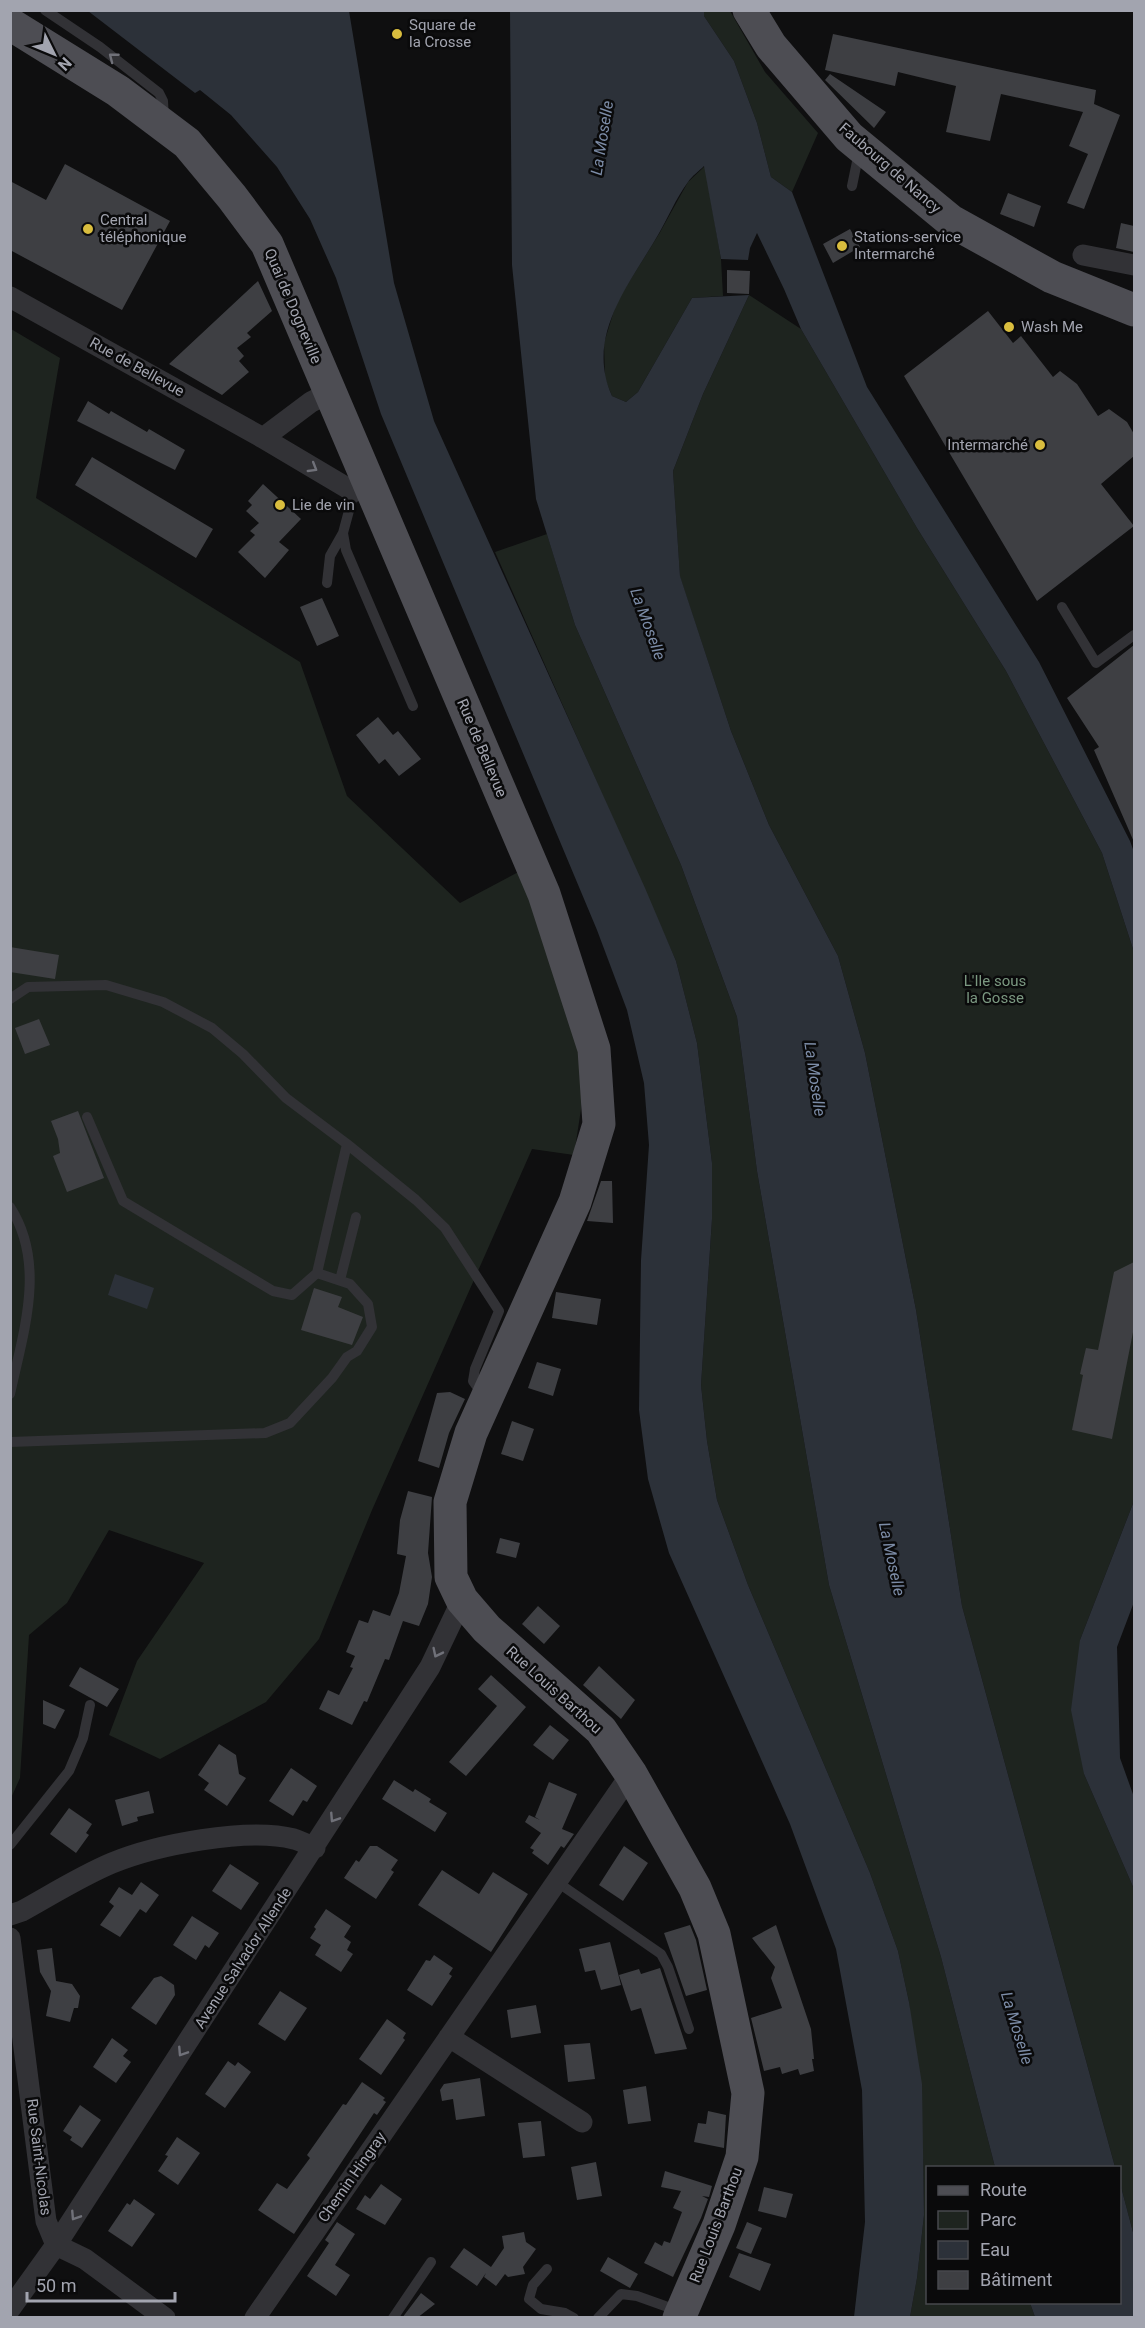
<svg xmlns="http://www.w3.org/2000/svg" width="1145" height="2328" font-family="Roboto,sans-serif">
	<rect width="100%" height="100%" fill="#0f0f10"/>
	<path fill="#1e241f" d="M704,11H730L765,72L818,133L792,192L771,177L757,123L734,61L704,16Z
		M705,166L721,259L723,296L692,298L638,392L626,402L612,396L605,379L604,343L617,301L659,234L688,182Z
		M749,295L801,329L917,528L1006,671L1102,853L1134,952V1501L1080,1640L1084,1774L1134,1889V2236L1120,2183V2168L1115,2167L962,1606L916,1310L865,1053L838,956L769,825L731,731L680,577L673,471L703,394Z
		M11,329L60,358L36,498L300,662L347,796L460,903L524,869L572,1015L585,1083L574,1155L532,1149L372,1510L319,1639L266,1702L160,1759L109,1735L137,1661L204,1563L109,1530L67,1603L29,1635L20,1778L11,1798Z
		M547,534L575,625L681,865L737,1017L757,1171L829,1585L941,1957L995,2167L928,2168V2302L1030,2303L1035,2317H910L917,2278L924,2215L923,2157L909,2002L898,1951L870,1873L748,1585L717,1500L707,1441L701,1385L712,1219V1163L697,1043L676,961L495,552Z"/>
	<path fill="#2c3139" d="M88,11H349L394,283L434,421L645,888L676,961L697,1043L712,1163V1219L701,1385L707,1441L717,1500L748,1585L870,1873L898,1951L909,2002L922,2084L924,2215L917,2278L910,2317H854L865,2222L862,2090L836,1949L790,1824L669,1553L648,1479L639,1410L641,1260L649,1145L644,1083L627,1010L597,930L381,414L336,278L310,219L277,167L231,115L200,90L195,93Z
		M510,11H704V16L734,61L757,123L771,177L792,192L867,387L1039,662L1130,841L1134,852V952L1102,853L1006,671L917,528L801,329L784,289L757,233L750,248L748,260L721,259L704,166C699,171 692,176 688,182C676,198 668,218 658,235C629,285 585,336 612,396L626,402L638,392L692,298L749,295L703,394L673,471L680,576L731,731L769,825L838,956L865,1053L916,1310L962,1606L1115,2167H995L941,1957L829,1585L757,1171L737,1017L681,865L575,625L536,499L512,265Z
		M115,1274L154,1288L147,1309L108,1295Z
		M1134,1501V1602L1117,1647L1120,1758L1134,1797V1889L1084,1774L1071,1710L1080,1640Z
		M1120,2183L1134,2236V2317H1035L1030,2303L1120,2302Z"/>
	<path fill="#3e3f43" d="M833,34L1096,90L1094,104L1120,115L1084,209L1067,203L1088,154L1069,146L1083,112L1001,94L990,141L946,132L956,86L898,72L895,86L825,70Z
		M830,74L886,112L874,128L825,80Z
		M65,164L170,221L122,310L10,250V181L46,200Z
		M1008,193L1041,206L1034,227L1000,214Z
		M1121,223L1134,226V252L1116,248Z
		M850,229L860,247L833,263L823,244Z
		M727,270L750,271L749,294L727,293Z
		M258,281L272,311L247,333L251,337L237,348L244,356L239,361L249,372L222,395L169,364Z
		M988,311L1013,343L1021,336L1053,377L1060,371L1077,384L1098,416L1109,409L1127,422L1134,434V456L1101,484L1134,526L1037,601L904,376Z
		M88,401L109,414L111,411L147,432L149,429L185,450L175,470L77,421Z
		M92,457L213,529L196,558L75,485Z
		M263,484L301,519L279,542L289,550L265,578L238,552L255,535L250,531L259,523L246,511L252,505L248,501Z
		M322,598L339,636L317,646L300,607Z
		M1134,645V842L1094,750L1099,747L1067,698Z
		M378,717L393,735L398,731L421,759L399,776L385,759L379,764L356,735Z
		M10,947L59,955L55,979L10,972Z
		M39,1019L50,1045L25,1054L15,1028Z
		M78,1111L104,1178L67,1192L53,1156L60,1153L58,1139L51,1121Z
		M601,1181H612L613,1223L587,1221Z
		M1134,1262V1327L1112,1439L1072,1430L1083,1375L1080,1374L1086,1348L1098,1350L1114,1272Z
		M314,1288L342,1297L338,1307L363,1317L352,1345L301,1330Z
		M556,1292L601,1299L597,1325L552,1318Z
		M537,1362L561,1369L553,1396L528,1388Z
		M450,1392L465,1399L449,1433L439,1468L418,1461L437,1393Z
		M512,1421L534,1429L523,1461L501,1454Z
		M408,1491L432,1497L428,1553L432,1577L428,1604L419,1626L403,1621L389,1660L385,1659L367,1702L364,1701L352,1725L319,1709L328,1690L339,1695L353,1668L350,1667L355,1656L346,1652L359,1620L368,1623L373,1610L390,1616L399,1593L406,1556L397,1554L400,1520Z
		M500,1538L520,1543L516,1558L496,1553Z
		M538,1606L560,1626L544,1644L522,1624Z
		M599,1666L635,1700L621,1719L583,1685Z
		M80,1667L119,1689L107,1707L69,1686Z
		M491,1675L526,1707L466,1776L449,1762L497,1706L478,1689Z
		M43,1700L65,1710L55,1729L43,1724Z
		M550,1725L569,1740L553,1760L533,1745Z
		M219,1744L236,1755L239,1774L246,1778L227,1806L204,1790L209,1783L198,1775Z
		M291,1768L317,1786L307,1802L303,1800L293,1816L269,1801Z
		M394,1780L413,1792L415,1789L431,1799L429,1802L447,1813L435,1832L382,1799Z
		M549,1782L577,1794L562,1829L574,1834L564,1848L561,1846L548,1865L532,1853L534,1850L530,1848L541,1833L525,1822L529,1815L540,1820L535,1817Z
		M149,1791L154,1813L137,1817L138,1821L122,1826L115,1800Z
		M69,1808L92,1824L86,1833L89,1835L76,1853L50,1834Z
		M370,1846H377L398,1860L391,1870L394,1872L376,1899L344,1878L356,1860L359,1862Z
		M624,1846L648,1863L623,1901L599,1885Z
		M230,1864L259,1883L241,1910L212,1891Z
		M442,1870L479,1894L493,1872L528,1894L491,1952L418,1905Z
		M141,1882L159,1895L146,1913L140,1909L120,1937L100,1925L114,1906L109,1902L119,1887L132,1895Z
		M326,1909L351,1926L344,1937L351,1942L347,1950L353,1954L341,1972L315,1955L321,1945L310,1938L316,1929L314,1927Z
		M192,1916L219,1933L209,1948L205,1945L196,1960L173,1945Z
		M690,1925L696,1940L707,1990L686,1996L664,1933Z
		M776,1925L811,2029L814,2059H812L814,2071L800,2075L798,2069L782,2074L780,2067L764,2071L751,2018L782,2008L771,1978L775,1967L752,1938Z
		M610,1942L621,1985L601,1990L595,1970L585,1972L579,1949Z
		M52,1948L56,1981L72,1984L80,1996L78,2008H74L70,2022L46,2016L51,1991L40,1972L37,1950Z
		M434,1955L453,1968L449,1974L452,1976L432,2006L407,1990L426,1960L430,1961Z
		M660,1968L687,2049L655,2054L641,2008L631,2011L619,1975L639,1969L641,1974Z
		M161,1976L174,1985L175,1995L156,2025L131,2008L154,1978Z
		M280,1991L307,2008L285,2041L258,2024Z
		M536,2005L541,2033L511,2038L507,2010Z
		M387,2019L406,2033L403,2038L405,2040L381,2075L359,2059Z
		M112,2038L128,2050L123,2056L131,2062L116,2083L93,2067Z
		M590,2043L595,2079L568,2082L564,2045Z
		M228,2061L235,2066L238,2062L251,2072L225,2108L205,2094Z
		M480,2078L485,2116L456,2120L453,2099L442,2101L440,2090L444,2084Z
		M362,2082L385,2098L383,2100L386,2102L377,2115L374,2113L294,2234L258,2210L277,2183L287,2189L310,2158L307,2155L343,2104L346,2105Z
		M646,2086L651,2121L628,2124L623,2090Z
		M80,2105L101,2120L82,2148L70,2140L72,2137L63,2131Z
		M708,2111L726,2115L724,2148L694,2142L698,2123L706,2124Z
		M541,2121L545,2156L523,2158L518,2123Z
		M177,2137L200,2153L178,2185L158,2171L168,2156L165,2155Z
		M596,2162L602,2196L577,2200L571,2167Z
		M665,2171L712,2186L709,2197L702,2196L708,2199L701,2218L673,2277L644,2263L655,2242L662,2246L664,2241L670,2243L682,2212L673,2208L681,2191L661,2187Z
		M381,2184L402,2199L385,2225L356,2209L365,2195L370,2199Z
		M764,2187L793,2194L786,2218L758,2211Z
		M134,2199L155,2214L132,2247L108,2231L127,2203L130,2205Z
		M337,2222L355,2234L335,2265L350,2275L336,2296L307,2276L329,2243L325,2240Z
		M747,2222L762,2228L751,2254L736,2248Z
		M524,2232L526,2242L536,2249L523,2267L525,2274L508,2277L505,2274L496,2286L484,2277L486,2273L477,2286L450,2267L464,2248L491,2267L504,2248L502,2236Z
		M739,2253L771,2264L760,2291L729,2277Z
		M608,2257L638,2274L630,2288L600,2271Z
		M421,2293L435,2304L417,2318H402Z"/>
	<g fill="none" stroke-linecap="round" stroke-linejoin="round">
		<path stroke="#323236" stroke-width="10" d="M45,10L100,47L159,93L163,101L164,119
			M852,186L859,152
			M354,492L343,533L346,550L413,706
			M327,583L330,556L343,533
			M1062,607L1096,663L1134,635
			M10,999L28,987L106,985L163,1002L212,1028L243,1054L286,1098L347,1144L317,1273L350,1284L368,1304L372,1327L357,1351L347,1357L332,1378L290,1423L265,1433L10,1442
			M87,1117L123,1201L273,1291L292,1295L317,1273
			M347,1144L416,1200L445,1228L499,1311L475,1369L473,1381L483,1395
			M10,1207C47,1264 23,1333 10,1394
			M340,1280L356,1217
			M10,1845L69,1771L83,1738L90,1705
			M557,1882L661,1954L668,1967L689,2029
			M547,2269L533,2285L529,2299L541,2309L565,2313L574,2318
			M393,2318L431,2262
			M598,2318L621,2294L637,2296L679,2311"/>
		<path stroke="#323236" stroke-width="21" d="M1083,255L1134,265
			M10,297L263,438L354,492L368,484
			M263,438L311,402L329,393
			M10,1915L22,1911C51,1895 81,1876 112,1863C156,1845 247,1827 294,1839C301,1841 308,1845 315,1848
			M10,1938L46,2221L56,2245L85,2259L165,2318
			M449,2037L582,2122
			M10,2309L56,2245L430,1667L462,1600
			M255,2318L631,1774"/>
		<path stroke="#4d4d53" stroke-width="33" d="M749,10L771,46L849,137L951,221L1052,277L1134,310
			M10,24L118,91L187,143L232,197L267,244L544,894L594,1049L599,1124L575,1202L471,1433L450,1502L451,1577L462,1600L487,1629L601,1730L631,1774L695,1888L714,1934L748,2093L742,2157L719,2225L679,2318"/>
	</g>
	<defs><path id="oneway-chevron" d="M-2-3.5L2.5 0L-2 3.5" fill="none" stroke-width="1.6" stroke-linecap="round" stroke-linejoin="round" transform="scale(1.5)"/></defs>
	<g stroke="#707179">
		<use href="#oneway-chevron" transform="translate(113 57) rotate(-142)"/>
		<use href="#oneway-chevron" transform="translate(313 468) rotate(31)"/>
		<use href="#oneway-chevron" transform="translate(437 1653) rotate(116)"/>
		<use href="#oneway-chevron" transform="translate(334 1818) rotate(123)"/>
		<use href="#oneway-chevron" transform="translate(182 2052) rotate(123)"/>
		<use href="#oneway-chevron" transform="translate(75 2216) rotate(123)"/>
	</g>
	<g fill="#d9bd3e" stroke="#0a0a0b" stroke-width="2">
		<circle cx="397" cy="34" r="6"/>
		<circle cx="88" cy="229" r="6"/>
		<circle cx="842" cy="246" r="6"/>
		<circle cx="1009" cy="327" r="6"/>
		<circle cx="1040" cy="445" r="6"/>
		<circle cx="280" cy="505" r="6"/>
	</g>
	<g text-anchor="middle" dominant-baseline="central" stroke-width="5" stroke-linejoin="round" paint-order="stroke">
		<g font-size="15" fill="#a2a4af" stroke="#0a0a0b" text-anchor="start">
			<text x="409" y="25">Square de<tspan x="409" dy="17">la Crosse</tspan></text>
			<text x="100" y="220">Central<tspan x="100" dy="17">téléphonique</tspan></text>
			<text x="854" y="237">Stations-service<tspan x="854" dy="17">Intermarché</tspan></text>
			<text x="1021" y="327">Wash Me</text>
			<text x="1028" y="445" text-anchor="end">Intermarché</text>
			<text x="292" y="505">Lie de vin</text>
		</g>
		<g font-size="15" fill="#a2a4af" stroke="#0a0a0b">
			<text transform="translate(890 168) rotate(41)">Faubourg de Nancy</text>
			<text transform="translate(293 306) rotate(67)">Quai de Dogneville</text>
			<text transform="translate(137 367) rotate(29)">Rue de Bellevue</text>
			<text transform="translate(482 748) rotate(67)">Rue de Bellevue</text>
			<text transform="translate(554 1690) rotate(42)">Rue Louis Barthou</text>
			<text transform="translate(243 1958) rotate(-57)">Avenue Salvador Allende</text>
			<text transform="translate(39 2157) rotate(83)">Rue Saint-Nicolas</text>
			<text transform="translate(352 2177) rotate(-55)">Chemin Hingray</text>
			<text transform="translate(716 2225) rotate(-69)">Rue Louis Barthou</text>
		</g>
		<g font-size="15" fill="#7b9881" stroke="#0a0a0b">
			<text x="995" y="981">L'Ile sous<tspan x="995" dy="17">la Gosse</tspan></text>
		</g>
		<g font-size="16" font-style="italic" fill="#7c8ca7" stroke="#0a0a0b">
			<text transform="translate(602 138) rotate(-81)">La Moselle</text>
			<text transform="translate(648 624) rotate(70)">La Moselle</text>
			<text transform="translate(815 1079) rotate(82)">La Moselle</text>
			<text transform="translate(892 1559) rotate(78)">La Moselle</text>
			<text transform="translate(1017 2028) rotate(73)">La Moselle</text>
		</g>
	</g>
	<rect width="1145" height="2328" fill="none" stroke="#a2a4af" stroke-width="24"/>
	<rect x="926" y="2166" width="195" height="138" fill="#0a0a0b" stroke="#47484d" stroke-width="1.5"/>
	<rect x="938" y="2186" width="30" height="9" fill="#4d4d53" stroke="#47484d" stroke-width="1.5"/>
	<text x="980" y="2196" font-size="18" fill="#a2a4af">Route</text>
	<rect x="938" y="2211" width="30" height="18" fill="#1e241f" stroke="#47484d" stroke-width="1.5"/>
	<text x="980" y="2226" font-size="18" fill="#a2a4af">Parc</text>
	<rect x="938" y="2241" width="30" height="18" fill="#2c3139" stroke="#47484d" stroke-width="1.5"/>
	<text x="980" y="2256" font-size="18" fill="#a2a4af">Eau</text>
	<rect x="938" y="2271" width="30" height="18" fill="#3e3f43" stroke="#47484d" stroke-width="1.5"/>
	<text x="980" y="2286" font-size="18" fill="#a2a4af">Bâtiment</text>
	<g transform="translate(54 54) rotate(133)" stroke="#0a0a0b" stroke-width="4.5" paint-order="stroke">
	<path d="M0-4.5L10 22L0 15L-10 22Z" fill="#a2a4af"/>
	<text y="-9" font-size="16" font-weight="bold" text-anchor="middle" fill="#a2a4af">N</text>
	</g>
	<path d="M27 2292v9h148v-9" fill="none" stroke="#a2a4af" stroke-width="3"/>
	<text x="36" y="2292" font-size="18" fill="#a2a4af" stroke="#0a0a0b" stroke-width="4.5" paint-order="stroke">50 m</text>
</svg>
